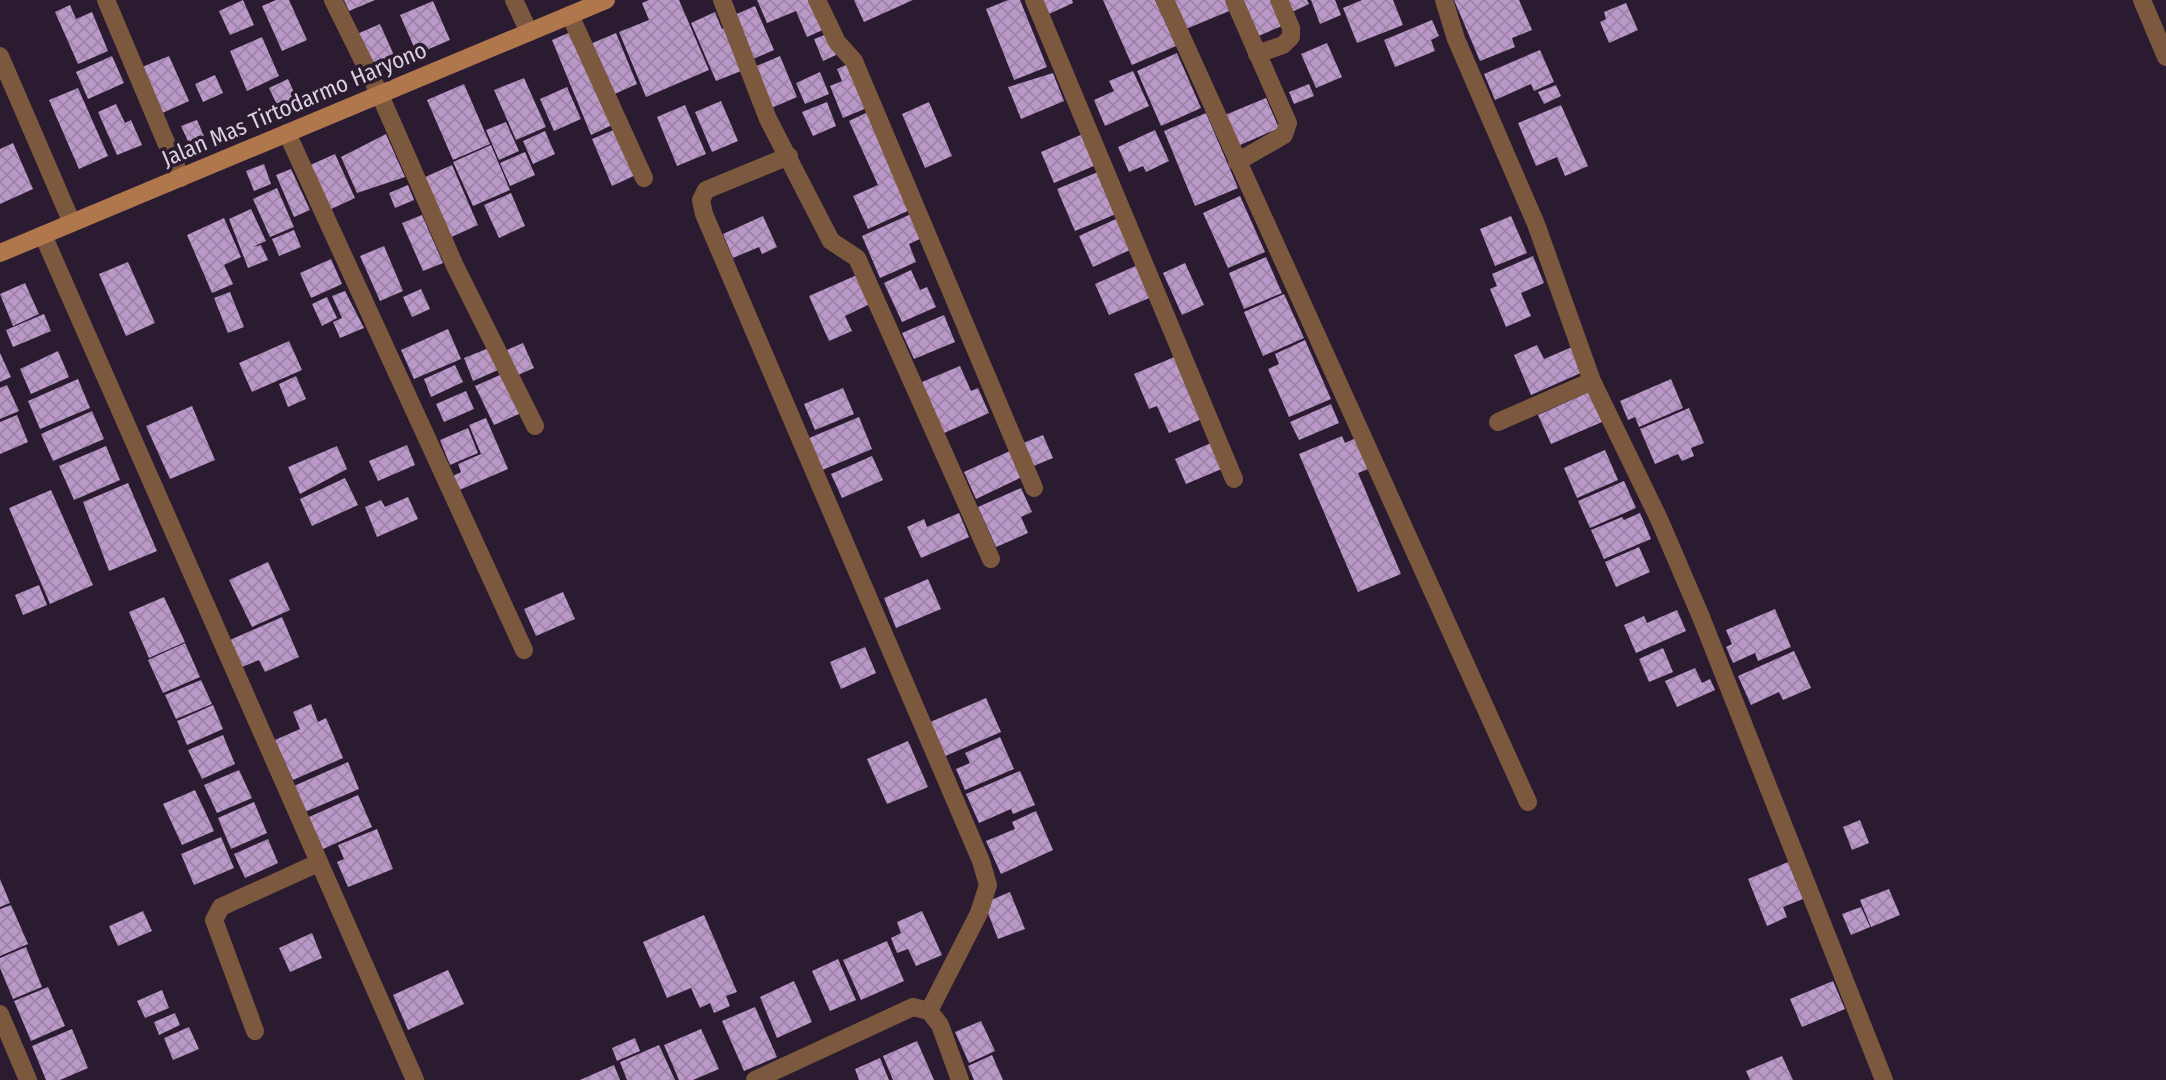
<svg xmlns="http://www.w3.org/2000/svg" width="2166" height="1080" font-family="'Fira Sans Condensed',sans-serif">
	<defs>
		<pattern id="building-cross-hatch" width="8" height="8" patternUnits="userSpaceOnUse" patternTransform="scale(1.75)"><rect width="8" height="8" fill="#ba99c8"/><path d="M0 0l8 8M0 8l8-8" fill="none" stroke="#9c82a7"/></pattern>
	</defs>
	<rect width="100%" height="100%" fill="#2b1b31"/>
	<path fill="url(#building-cross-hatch)" d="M243,0L254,25L230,35L219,11Z
		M276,0H289L307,40L282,51L262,6Z
		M344,0H375L349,11Z
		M649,0H679L709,70L646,97L619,32L649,20L642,3Z
		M757,0H813L825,29L807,37L796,11L767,23Z
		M854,0H913L864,22Z
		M1008,0H1020L1047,67L1014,80L986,9Z
		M1043,0H1072L1073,3L1049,14Z
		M1103,0H1155L1176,46L1132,65Z
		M1174,0H1231L1234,9L1186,29Z
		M1240,0H1273L1284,25L1256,37Z
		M1287,0H1307L1309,4L1292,12Z
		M1311,0H1335L1341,15L1320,24Z
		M1362,0H1393L1403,25L1357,43L1343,8Z
		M1454,0H1519L1532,30L1512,38L1515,47L1480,61Z
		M433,1L450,40L417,54L400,15Z
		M1626,3L1638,30L1609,43L1600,22L1606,19L1604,12Z
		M70,5L76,19L92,12L108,51L78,64L55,12Z
		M755,6L774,50L751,60L732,16Z
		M715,12L722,29L728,27L746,69L716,81L691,23Z
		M1432,20L1439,36L1431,40L1435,51L1395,67L1384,40Z
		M380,24L397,62L374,72L357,34Z
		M573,31L612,125L591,135L552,40Z
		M616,33L637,84L610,96L588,45Z
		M827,34L836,55L823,61L814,39Z
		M262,37L279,76L247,91L230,51Z
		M1327,43L1342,77L1316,88L1301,54Z
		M1540,50L1554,82L1534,91L1531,84L1495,100L1484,74Z
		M1177,53L1201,108L1161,126L1137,71Z
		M112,56L124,83L88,99L76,72Z
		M169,56L189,101L158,115L137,69Z
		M780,56L797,97L769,109L752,68Z
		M850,63L869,107L843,118L830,86L842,81L837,69Z
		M1133,71L1149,106L1105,126L1094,100L1114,91L1109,81Z
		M820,72L829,94L805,104L796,83Z
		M1053,73L1064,101L1021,119L1008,87Z
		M215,75L223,93L203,102L195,84Z
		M524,78L546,127L516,140L494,90Z
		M288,79L297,99L278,107L269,88Z
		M464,84L490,144L453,160L427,100Z
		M1309,84L1314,96L1294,104L1289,92Z
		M1556,85L1561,96L1544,104L1538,92Z
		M567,87L581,119L554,131L540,99Z
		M78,88L108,156L79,169L49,100Z
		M1266,98L1279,128L1238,146L1225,115Z
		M721,101L738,141L712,152L695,112Z
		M827,102L836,126L813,136L802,112Z
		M929,102L952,156L925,168L902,114Z
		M116,104L125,123L131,120L142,145L117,155L98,112Z
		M685,105L706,154L677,166L657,117Z
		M1561,105L1588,166L1565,176L1557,157L1536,166L1518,123Z
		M868,112L912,209L868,229L853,196L878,185L849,121Z
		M1206,113L1238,188L1195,206L1164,131Z
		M197,120L207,143L192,150L181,126Z
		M506,122L519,151L499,160L486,130Z
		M618,128L638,174L612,186L592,139Z
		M1155,130L1169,161L1146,172L1143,166L1129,172L1118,147Z
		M545,131L555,154L533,164L523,141Z
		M386,134L405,177L357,193L341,157Z
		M1083,134L1096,165L1054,183L1041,152Z
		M13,143L33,189L0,204V149Z
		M491,145L510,190L473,206L453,162Z
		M525,152L535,175L510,186L500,163Z
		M335,154L355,198L327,211L308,166Z
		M264,164L271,184L254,191L246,171Z
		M452,165L478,225L449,238L423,178Z
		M291,169L310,210L294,217L276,175Z
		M1098,172L1116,214L1075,231L1057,189Z
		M408,185L414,200L395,208L389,193Z
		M277,188L294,227L270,237L253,199Z
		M511,193L525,226L499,238L484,205Z
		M1240,196L1265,252L1228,268L1203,213Z
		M251,209L266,241L253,247L261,245L268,260L248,268L229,219Z
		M911,214L922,238L909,244L916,262L880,278L862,236Z
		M422,215L443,263L423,271L402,223Z
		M763,216L777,247L762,254L759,247L733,258L723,234Z
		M1511,216L1527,253L1495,266L1480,229Z
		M224,218L241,257L224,265L233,284L212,293L187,235Z
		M1118,218L1132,249L1093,267L1079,236Z
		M294,230L301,247L279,256L272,239Z
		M384,246L403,291L380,301L360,256Z
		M1533,256L1544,283L1521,293L1531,316L1506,327L1490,289L1497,286L1492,274Z
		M1266,257L1282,293L1244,309L1229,273Z
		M331,259L342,284L311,298L300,273Z
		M128,262L155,323L126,336L99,274Z
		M1185,263L1204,305L1182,315L1163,273Z
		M1140,264L1154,296L1109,315L1095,284Z
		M911,270L920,290L927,287L936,307L902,322L884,283Z
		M857,275L870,304L845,316L852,331L829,341L809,296Z
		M25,283L39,314L13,326L0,294Z
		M421,289L430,309L412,317L403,297Z
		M345,291L364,328L340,338L333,322L342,318L332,296Z
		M230,292L244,327L228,333L214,298Z
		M1284,294L1304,338L1263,356L1244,312Z
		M327,297L337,318L322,326L312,304Z
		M44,314L51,331L13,347L6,330Z
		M944,315L955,342L914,359L902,333Z
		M448,329L461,359L414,379L401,350Z
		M1305,340L1331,399L1289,417L1268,369L1279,364L1275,354Z
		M289,341L302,370L252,392L239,363Z
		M523,343L534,368L518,375L507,350Z
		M1537,345L1544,359L1572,347L1583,372L1531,395L1514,355Z
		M489,348L498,370L473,381L464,358Z
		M58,351L69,377L31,394L20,369Z
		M0,353L11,377L0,382Z
		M1179,355L1202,419L1169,433L1157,406L1149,409L1134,374Z
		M455,365L463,382L431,397L424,379Z
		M960,366L971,391L978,388L989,413L944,433L922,382Z
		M500,375L521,413L494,425L475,386Z
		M296,376L306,399L288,407L279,384Z
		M78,379L90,408L40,429L28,401Z
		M1671,379L1683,408L1639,427L1635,417L1628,420L1620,401Z
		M7,385L19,411L0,419V388Z
		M843,388L854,414L815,430L804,404Z
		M466,391L474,409L444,422L436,404Z
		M1589,392L1602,422L1551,444L1538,415Z
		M1331,404L1339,423L1299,440L1290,422Z
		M192,406L215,460L170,479L146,426Z
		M1689,408L1704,443L1691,448L1694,456L1682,461L1678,454L1655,464L1640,429Z
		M92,411L104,439L53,461L41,434Z
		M17,415L28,442L0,454V422Z
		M859,417L872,449L815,473L802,441Z
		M486,418L508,469L457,491L451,477L461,472L458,464L481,454L469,425Z
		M468,428L478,453L450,465L440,440Z
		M1043,435L1053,458L1031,467L1021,444Z
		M1342,436L1345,443L1358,437L1371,468L1358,473L1401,574L1358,592L1299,454Z
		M1213,442L1224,468L1186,484L1175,459Z
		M407,445L415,465L378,481L369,461Z
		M106,446L120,480L74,500L59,466Z
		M337,446L347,469L300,494L288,467Z
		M1605,450L1618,480L1577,498L1564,468Z
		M1010,451L1022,477L976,499L964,472Z
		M872,456L883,480L842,498L831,474Z
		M345,478L358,505L312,526L300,499Z
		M1624,481L1636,508L1590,528L1578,501Z
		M128,483L157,551L109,571L83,502Z
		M1021,488L1032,512L1021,517L1028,533L996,547L978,507Z
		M51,490L93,585L50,604L9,508Z
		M408,497L418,519L377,537L365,507L381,500L385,507Z
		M959,513L969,537L921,558L907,527L924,519L927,527Z
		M1640,513L1651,539L1604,559L1591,530L1622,517L1624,520Z
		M1639,547L1650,572L1616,587L1605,562Z
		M268,562L290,610L252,627L229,580Z
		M928,579L941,609L896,628L884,598Z
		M39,585L47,605L23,615L15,595Z
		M563,592L575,619L536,636L524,609Z
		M164,597L185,642L149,658L129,612Z
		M1775,609L1791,647L1758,661L1755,653L1733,663L1726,647L1732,644L1726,630Z
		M1677,610L1686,631L1636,653L1624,625L1644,616L1647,623Z
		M282,617L299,657L265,672L259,660L242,667L230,640Z
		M185,643L200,677L163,693L148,660Z
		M865,647L876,673L841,689L830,662Z
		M1663,648L1673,672L1649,682L1639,659Z
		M1794,651L1811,688L1783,700L1779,692L1751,705L1738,676Z
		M1695,668L1702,683L1710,679L1715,690L1677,707L1665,681Z
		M201,680L212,704L176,719L165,695Z
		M986,698L1001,732L943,757L928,723Z
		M311,704L318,722L326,718L343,758L293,780L275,740L300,729L293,712Z
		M213,705L223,729L187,745L177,721Z
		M223,735L235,764L202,779L188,750Z
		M1000,737L1014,769L965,790L956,769L970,763L965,753Z
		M908,741L928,787L887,804L867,759Z
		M348,762L359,789L305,812L294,786Z
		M239,770L252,798L217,813L204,785Z
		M1020,771L1035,805L1013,814L1011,809L979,823L966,794Z
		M195,790L214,831L182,845L163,804Z
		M358,795L372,827L323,849L309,817Z
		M254,802L267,833L231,849L218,818Z
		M1036,811L1053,850L1001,874L986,841L1015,829L1012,822Z
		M1860,820L1869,843L1852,850L1843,827Z
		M377,829L393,869L348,887L337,862L344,859L338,845Z
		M221,837L234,868L194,885L181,854Z
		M268,839L278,863L245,878L234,854Z
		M1788,862L1803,899L1783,907L1787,917L1767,926L1748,879Z
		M0,879L10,903L0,907Z
		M1889,889L1900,915L1871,927L1860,900Z
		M1010,892L1025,929L998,939L984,903Z
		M11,905L28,944L0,956V909Z
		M1861,907L1870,927L1851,935L1842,914Z
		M143,911L152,931L118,946L109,926Z
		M922,911L942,955L916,966L908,949L897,953L891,938L901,933L897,922Z
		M704,915L737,992L726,996L730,1006L714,1013L710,1003L700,1008L691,988L667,998L643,942Z
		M312,933L322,958L290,972L279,948Z
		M887,941L904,981L861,1000L843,960Z
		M26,947L42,987L13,999L0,968V958Z
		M838,959L856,1000L830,1011L812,971Z
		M448,970L464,1004L408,1030L393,995Z
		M794,981L812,1022L777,1038L760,997Z
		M1833,981L1845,1009L1802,1027L1790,999Z
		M48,987L65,1026L31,1041L14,1001Z
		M162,990L169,1008L145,1018L137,1001Z
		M755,1007L777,1057L744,1071L722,1021Z
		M175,1013L180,1025L159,1035L154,1022Z
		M981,1021L995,1051L969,1063L955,1032Z
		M189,1027L199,1049L173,1060L164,1038Z
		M72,1029L88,1068L60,1080H46L32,1046Z
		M701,1029L719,1069L693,1080H679L664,1045Z
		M635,1038L640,1051L617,1061L612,1048Z
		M917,1041L934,1080H893L883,1056Z
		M659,1045L675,1080H627L620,1062Z
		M992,1055L1003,1080H974L968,1066Z
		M1782,1056L1793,1080H1750L1746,1071Z
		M880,1058L889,1080H859L855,1069Z
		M614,1065L620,1080H580Z"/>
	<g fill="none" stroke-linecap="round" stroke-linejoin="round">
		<path stroke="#7c593e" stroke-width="18" d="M106,0L181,178
			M333,0L380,95L455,266L535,426
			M514,0L529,32
			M722,0L768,119L831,241L857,258L991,559
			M817,0L837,42L854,61L1034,488
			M1034,0L1234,479
			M1165,0L1528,802
			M1234,0L1288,123L1284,135L1237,162
			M1444,0L1456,39L1536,224L1592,381L1659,519L1701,617L1884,1080
			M2142,0L2166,57
			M570,15L644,178
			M1257,54L1283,45L1291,37V28L1279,0
			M0,56L72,223
			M287,133L524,650
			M789,156L706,190L701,200L704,214L981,861L988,885L979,913L929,1011
			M43,235L415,1080
			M1498,422L1592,381
			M0,1014L28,1080
			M255,1031L214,920L221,907L318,863
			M755,1080L913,1007L929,1011L940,1025L960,1080"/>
		<path stroke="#af774b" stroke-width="18" d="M0,253L606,0"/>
	</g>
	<g text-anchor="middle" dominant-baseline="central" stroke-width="7" stroke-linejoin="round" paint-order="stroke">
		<g font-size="23" fill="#dad0df" stroke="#2b1b31">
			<text transform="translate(294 104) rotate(-23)">Jalan Mas Tirtodarmo Haryono</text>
		</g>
	</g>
</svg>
